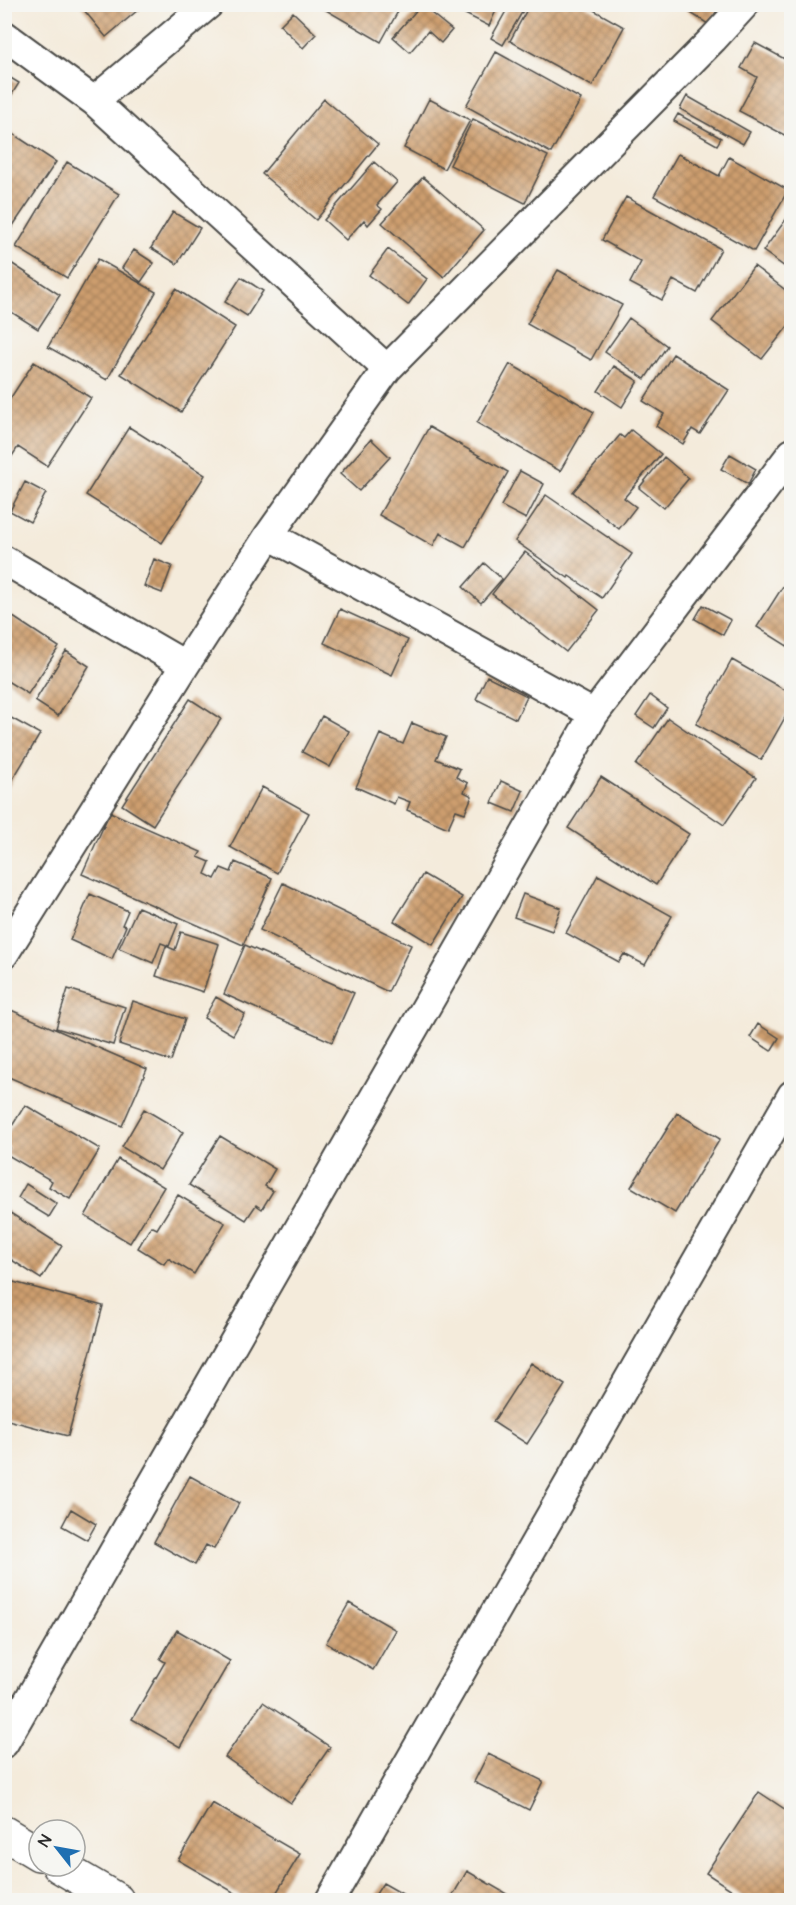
<svg xmlns="http://www.w3.org/2000/svg" width="796" height="1905" font-family="'Architects Daughter',sans-serif">
	<defs>
		<pattern id="building-cross-hatch" width="8" height="8" patternUnits="userSpaceOnUse" patternTransform="scale(1.5)"><rect width="8" height="8" fill="#cd9e6e"/><path d="M0 0l8 8M0 8l8-8" fill="none" stroke="#a7815b"/></pattern>
	</defs>
	<rect width="100%" height="100%" fill="#f6f6f2"/>
	<filter id="ink" filterUnits="userSpaceOnUse"><feTurbulence type="fractalNoise" baseFrequency=".0167" numOctaves="2"/><feDisplacementMap in="SourceGraphic" scale="12" xChannelSelector="R" yChannelSelector="G"/><feConvolveMatrix kernelMatrix="1 2 1 2 8 2 1 2 1" color-interpolation-filters="sRGB"/></filter>
	<filter id="wash" filterUnits="userSpaceOnUse"><feTurbulence type="fractalNoise" baseFrequency=".008" numOctaves="4" result="noise"/><feDisplacementMap in="SourceGraphic" scale="24" xChannelSelector="R" yChannelSelector="G"/><feGaussianBlur stdDeviation="1.35" result="paint"/><feColorMatrix in="noise" values="0 0 0 0 0 0 0 0 0 0 0 0 0 0 0 0 0 1.4 0 .05"/><feComposite in="paint" operator="in"/></filter>
	<g filter="url(#wash)">
		<rect width="100%" height="100%" fill="#f4ebdb"/>
		<g id="blocks">
			<path fill="url(#building-cross-hatch)" d="M79,4H145L106,37Z
				M320,4H402L381,42L319,6Z
				M445,4H499L489,26Z
				M510,4H516L524,9L503,45L491,38Z
				M530,4H583L624,27L592,86L510,41Z
				M421,5L452,30L441,43L428,31L410,52L393,37Z
				M678,5H721L708,24Z
				M293,12L316,34L303,48L280,25Z
				M755,43L792,63V139L739,111L757,77L741,68Z
				M496,52L581,99L551,153L466,106Z
				M4,74L19,83L4,107Z
				M687,96L750,132L743,144L680,109Z
				M324,99L378,144L316,220L262,174Z
				M429,99L470,120L444,169L404,148Z
				M678,114L721,138L717,145L674,121Z
				M473,119L548,156L525,203L450,165Z
				M4,128L56,162L4,239Z
				M678,154L719,176L729,157L788,190L754,251L654,196Z
				M67,162L119,194L67,278L16,247Z
				M374,162L397,182L377,205L382,209L368,225L364,220L346,240L324,220Z
				M423,177L484,230L444,277L382,223Z
				M626,197L721,249L697,293L673,280L662,300L630,283L641,262L602,240Z
				M792,211V272L763,251Z
				M173,212L200,228L177,264L151,248Z
				M388,249L427,279L408,305L369,275Z
				M134,250L154,263L141,282L122,268Z
				M98,259L156,292L107,380L48,347Z
				M8,261L60,295L38,329L5,308V267Z
				M754,266L792,295V321L762,359L712,321Z
				M558,270L622,305L591,360L527,324Z
				M241,277L263,291L247,316L225,302Z
				M176,289L235,327L181,412L121,374Z
				M629,318L667,346L645,379L605,352Z
				M673,354L729,390L700,434L692,429L683,444L656,426L664,414L643,401Z
				M34,362L91,398L47,466L18,447L4,468V408Z
				M510,364L594,412L560,471L477,423Z
				M614,366L638,381L622,407L598,391Z
				M129,427L205,475L162,543L86,495Z
				M429,427L508,472L465,547L440,533L433,546L379,515Z
				M631,430L661,454L624,498L636,507L619,529L573,492L620,435L624,438Z
				M371,439L390,457L359,491L340,474Z
				M730,454L756,469L748,484L721,469Z
				M664,457L689,478L664,508L639,488Z
				M520,471L544,484L526,519L501,506Z
				M25,482L46,493L30,522L10,511Z
				M546,495L632,554L602,598L569,576L568,578L515,541Z
				M525,552L599,610L566,652L492,594Z
				M154,559L172,566L162,593L144,586Z
				M484,563L502,579L481,603L463,587Z
				M792,572V649L757,627Z
				M703,605L731,620L723,635L695,619Z
				M340,609L408,640L392,675L324,643Z
				M4,611L59,647L28,694L4,679Z
				M66,651L89,666L58,716L35,701Z
				M732,660L792,694V705L761,760L696,724Z
				M487,676L527,696L516,719L476,699Z
				M650,695L667,708L654,728L636,716Z
				M190,699L221,719L153,825L122,805Z
				M4,714L40,734L4,794Z
				M322,716L349,731L330,767L302,752Z
				M668,718L756,778L724,825L636,765Z
				M412,723L446,737L436,759L460,769L456,777L468,783L464,792L472,796L465,813L456,810L448,828L407,810L410,802L397,797L394,804L356,787L380,734L403,744Z
				M601,777L689,834L656,885L568,828Z
				M501,781L523,791L514,812L492,803Z
				M262,787L309,813L277,873L230,847Z
				M110,812L201,852L198,857L210,862L205,874L215,879L221,868L231,872L235,862L272,878L243,945L82,874Z
				M423,874L462,897L433,945L394,921Z
				M598,875L672,916L645,965L624,954L619,962L566,933Z
				M283,883L411,945L388,992L260,930Z
				M90,894L128,911L122,925L126,926L112,959L70,940Z
				M523,894L561,908L552,931L514,917Z
				M138,907L178,924L169,946L161,943L153,963L119,948Z
				M181,932L219,944L203,992L156,976L166,946L175,950Z
				M245,945L354,993L332,1042L224,994Z
				M68,989L125,1007L113,1045L56,1028Z
				M216,997L245,1014L233,1035L204,1018Z
				M133,1001L185,1019L171,1061L119,1044Z
				M4,1007L147,1069L122,1126L4,1075Z
				M758,1024L779,1038L771,1051L750,1037Z
				M25,1105L100,1149L70,1199L49,1187L52,1181L6,1154L10,1148L4,1145V1139Z
				M144,1109L183,1132L160,1170L122,1147Z
				M677,1113L720,1139L675,1213L631,1187Z
				M220,1136L275,1169L265,1186L273,1191L262,1209L256,1205L246,1220L189,1185Z
				M118,1159L164,1187L130,1243L85,1216Z
				M26,1184L57,1204L49,1217L18,1198Z
				M178,1195L225,1223L194,1274L168,1258L164,1264L138,1248L151,1226L157,1229Z
				M4,1209L62,1246L41,1279L4,1255Z
				M6,1280L103,1306L68,1436L4,1419Z
				M531,1363L565,1385L527,1444L493,1422Z
				M190,1476L239,1503L214,1549L206,1545L195,1565L154,1542Z
				M71,1509L96,1524L87,1540L62,1526Z
				M349,1603L396,1630L373,1670L326,1643Z
				M177,1630L230,1661L180,1747L132,1719L165,1662L160,1659Z
				M263,1702L330,1747L291,1803L225,1757Z
				M488,1754L543,1781L529,1810L474,1782Z
				M759,1792L792,1814V1900H747L706,1873Z
				M212,1803L300,1854L272,1900H247L178,1860Z
				M467,1871L517,1900H450Z
				M383,1883L413,1900H372Z"/>
		</g>
	</g>
	<g filter="url(#ink)">
		<use href="#blocks" fill-opacity="0" stroke="#494845" stroke-width="1.5"/>
		<g fill="none" stroke-linecap="round" stroke-linejoin="round">
			<g stroke="#494845" stroke-width="32">
				<path id="street" d="M4,35L94,101L387,369
					M94,101L209,4
					M269,535L594,714
					M4,560L185,665
					M4,954L185,665L269,535L387,369L713,39L745,4
					M4,1743L594,714L792,453
					M330,1900L792,1095"/>
			</g>
			<g stroke="#494845" stroke-width="36">
				<path id="secondary" d="M4,1833L39,1854
					M59,1866L117,1900"/>
			</g>
			<use href="#street" stroke="#fff" stroke-width="28"/>
			<use href="#secondary" stroke="#fff" stroke-width="33"/>
		</g>
	</g>
	<rect width="796" height="1905" fill="none" stroke="#f6f6f2" stroke-width="24"/>
	<g transform="translate(57 1848) rotate(301)"><circle r="28" fill="#f6f6f2" stroke="#a5a5a2" stroke-width="1.5"/>
	<path d="M0-4.5L10 22L0 15L-10 22Z" fill="#1f6fb2"/>
	<text y="-9" font-size="16" font-weight="bold" text-anchor="middle" fill="#2b2b2b">N</text>
	</g>
</svg>
